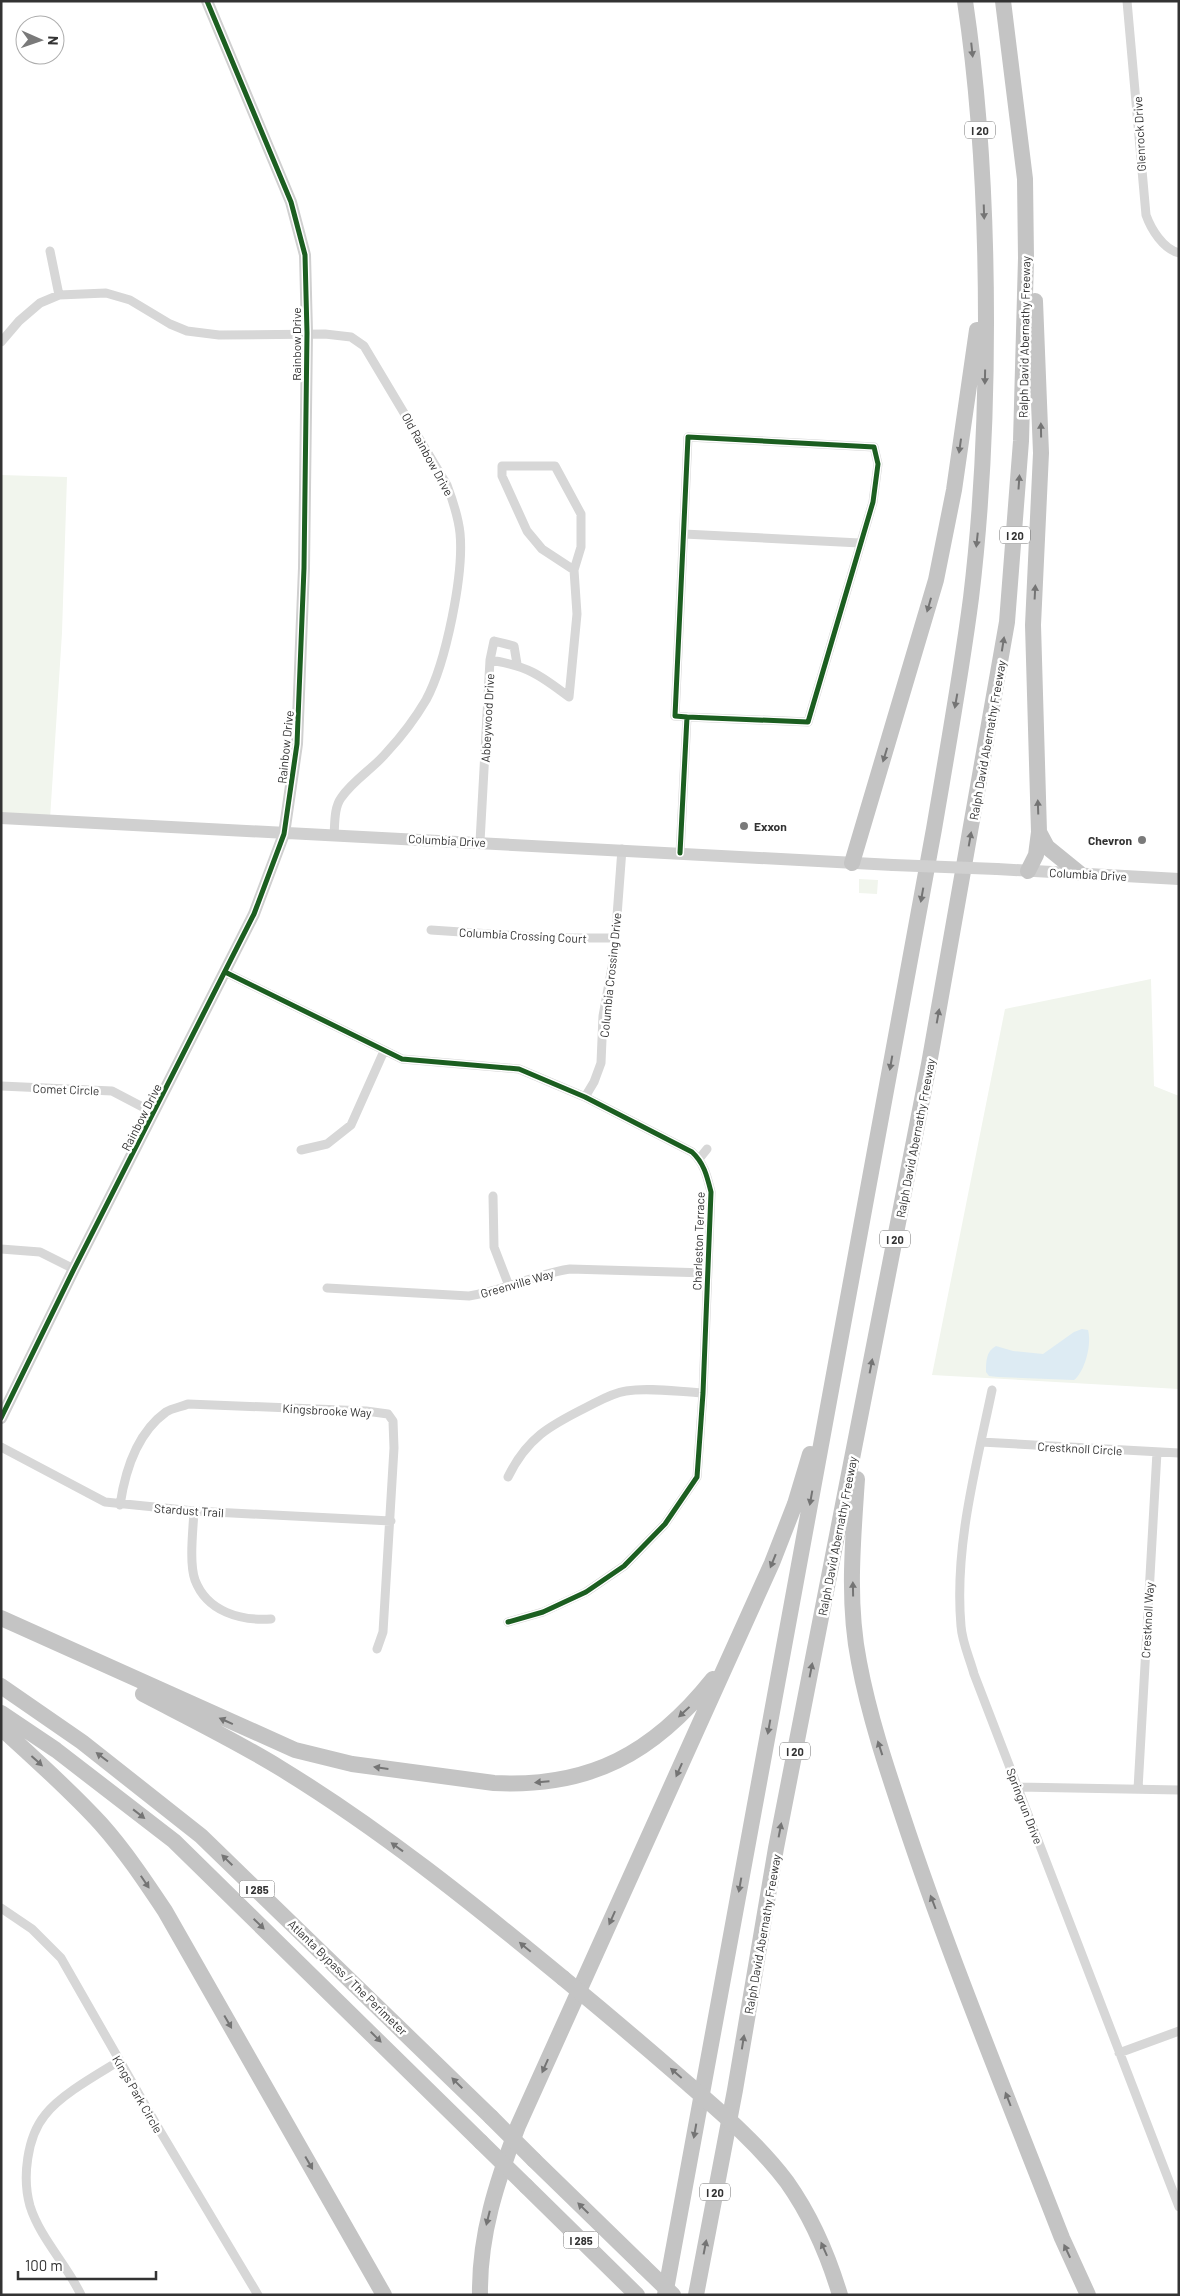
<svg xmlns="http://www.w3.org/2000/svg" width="1180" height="2296" font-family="Barlow,sans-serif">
	<rect width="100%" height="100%" fill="#fff"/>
	<path fill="#f1f5ed" d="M1,475L67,477L62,633L50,819L1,816Z
		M859,879L878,880L877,894L859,893Z
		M1151,979L1154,1086L1179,1096V1389L932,1375L1005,1009Z"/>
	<path fill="#ddebf3" d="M1082,1329L1088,1330C1092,1344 1085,1371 1074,1380L998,1377L989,1376L986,1372C986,1362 986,1351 996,1346L1013,1351L1043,1354L1074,1332Z"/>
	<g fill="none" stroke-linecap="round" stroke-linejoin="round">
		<path stroke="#d7d7d7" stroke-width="9" d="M1127,1L1146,215C1151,229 1163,249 1179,253
			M50,251L59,295
			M1,342L19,321L40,303L59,295L106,293L130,300L170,324L187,331L219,335L325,334L351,337L364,346L447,485C453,501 458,515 460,533C464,574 446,663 426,700C416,717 401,737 387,752C374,768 353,780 341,798C334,808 335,823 334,835
			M684,534L860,543
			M490,660L494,641L514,646L517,664
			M480,842L490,660C527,666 539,674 569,697L577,614L574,570L581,547V514L555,466H502V476L527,531L542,549L574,570
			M680,853L687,717L808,722L873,502L878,464L874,447L688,437L675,716L687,717
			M431,930L550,938H614
			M225,972L402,1059L519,1069L585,1097L692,1152C704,1163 707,1176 711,1192L703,1393L697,1477L665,1524L624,1566L586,1592L543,1612L508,1622
			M1,1086L112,1091L154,1113
			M585,1097L594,1082L601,1063L603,1016L614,956L622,849
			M301,1150L327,1144L351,1125L384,1051
			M699,1159L707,1149
			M493,1196L494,1247L509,1286
			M1,1249L40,1252L74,1269
			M327,1288L469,1296C504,1291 535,1274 570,1269L707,1273
			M992,1390C976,1467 954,1547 961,1626C962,1642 970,1659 974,1674L1179,2207
			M981,1442L1179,1453
			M1,1447L105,1502L194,1511L391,1521
			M508,1477C527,1438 549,1426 587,1407C599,1401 612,1393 626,1391C650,1387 678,1392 703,1393
			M120,1505C125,1471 137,1433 166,1412C172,1408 181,1407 188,1404L366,1411L388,1414L393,1421L394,1448L383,1632L377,1649
			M194,1511C193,1530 189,1563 195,1580C207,1612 241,1621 271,1619
			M1018,1787L1179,1790
			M1138,1789L1157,1452
			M1,1908L32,1929L61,1958L160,2131L258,2295
			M1119,2053L1179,2031
			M81,2295C67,2265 40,2238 30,2206C22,2178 27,2137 45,2115C60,2095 98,2074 119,2061"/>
		<path stroke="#d0d0d0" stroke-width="12" d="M1,818L893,865
			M997,869L1179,879
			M1,1418L74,1269L254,914L284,834L297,744L304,568L307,333L305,255L291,202L207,1"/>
		<path stroke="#c4c4c4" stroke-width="16" d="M1035,301L1041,453L1033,625L1039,832L1047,847L1079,873
			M852,863L936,580L954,490L977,330
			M1028,871L1036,855L1039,832
			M857,1479C853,1540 847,1602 859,1662C870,1721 890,1778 909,1835C955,1971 1010,2104 1062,2238L1088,2295
			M1,1618L295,1750L352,1764L494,1783C590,1788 654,1753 713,1679
			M1,1686L82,1742L201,1836L491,2117
			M143,1694C189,1718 236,1741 280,1768C380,1829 472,1903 563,1978
			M1,1713L56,1750L174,1841L481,2142
			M1,1728C35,1759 70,1790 101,1824C125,1851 145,1881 165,1911L384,2295
			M534,2160L643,2266
			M526,2186L637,2295
			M480,2295C479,2235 497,2181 518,2126L772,1563L795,1504L810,1454
			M665,2295L934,829C947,752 961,675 971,598C982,507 986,414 986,322C986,215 981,108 965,1
			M696,2295L735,2090L776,1848L929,1064L1007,622L1021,441L1026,258L1025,179L1003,1"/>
		<path stroke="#d0d0d0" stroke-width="12" d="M893,865L997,869"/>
		<path stroke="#c4c4c4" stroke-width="16" d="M563,1978C602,2010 641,2043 679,2076C717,2109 756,2141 787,2182C811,2216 828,2255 840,2295
			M491,2117L534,2160
			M481,2142L526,2186
			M643,2266L673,2295"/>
		<g stroke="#fff" stroke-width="8">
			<path id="cycleway" d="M680,853L687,717L808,722L873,502L878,464L874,447L688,437L675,716L687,717
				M225,972L402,1059L519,1069L585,1097L692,1152C704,1163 707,1176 711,1192L703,1393L697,1477L665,1524L624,1566L586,1592L543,1612L508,1622
				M1,1418L74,1269L254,914L284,834L297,744L304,568L307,333L305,255L291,202L207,1"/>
		</g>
		<use href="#cycleway" stroke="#1b5e20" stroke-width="5"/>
	</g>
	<defs><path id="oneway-solid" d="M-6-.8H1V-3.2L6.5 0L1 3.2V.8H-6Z" transform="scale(1.25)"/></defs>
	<g fill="#747474">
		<use href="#oneway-solid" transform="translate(972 50) rotate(84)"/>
		<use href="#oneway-solid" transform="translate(984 212) rotate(88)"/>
		<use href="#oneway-solid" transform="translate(985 377) rotate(91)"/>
		<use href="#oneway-solid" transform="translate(1041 430) rotate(-91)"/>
		<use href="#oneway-solid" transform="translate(960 446) rotate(98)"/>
		<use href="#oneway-solid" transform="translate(1019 482) rotate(-86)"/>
		<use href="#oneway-solid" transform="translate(977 540) rotate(96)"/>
		<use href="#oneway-solid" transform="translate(1035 592) rotate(-87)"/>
		<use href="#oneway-solid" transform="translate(929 605) rotate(106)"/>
		<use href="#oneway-solid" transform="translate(1003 644) rotate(-81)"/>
		<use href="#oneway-solid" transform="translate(956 701) rotate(100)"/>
		<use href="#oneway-solid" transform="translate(885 755) rotate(107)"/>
		<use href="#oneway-solid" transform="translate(1038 807) rotate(-92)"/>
		<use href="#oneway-solid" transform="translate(970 839) rotate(-80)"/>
		<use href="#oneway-solid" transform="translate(922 895) rotate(100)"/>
		<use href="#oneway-solid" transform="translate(938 1016) rotate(-80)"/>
		<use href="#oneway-solid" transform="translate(891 1063) rotate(100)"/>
		<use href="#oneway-solid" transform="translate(871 1366) rotate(-79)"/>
		<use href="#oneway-solid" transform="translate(811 1498) rotate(100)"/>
		<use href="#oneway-solid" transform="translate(773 1561) rotate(112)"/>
		<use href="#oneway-solid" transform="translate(853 1589) rotate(-91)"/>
		<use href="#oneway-solid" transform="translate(811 1670) rotate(-79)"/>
		<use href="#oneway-solid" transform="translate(684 1712) rotate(137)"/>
		<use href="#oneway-solid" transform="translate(226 1721) rotate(-156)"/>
		<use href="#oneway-solid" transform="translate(769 1727) rotate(100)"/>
		<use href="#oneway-solid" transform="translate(880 1748) rotate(-108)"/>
		<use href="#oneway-solid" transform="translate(102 1757) rotate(-143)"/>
		<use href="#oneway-solid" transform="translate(37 1761) rotate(42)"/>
		<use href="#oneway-solid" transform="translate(381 1768) rotate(-172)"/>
		<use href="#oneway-solid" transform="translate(679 1770) rotate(114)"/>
		<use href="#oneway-solid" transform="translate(542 1782) rotate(175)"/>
		<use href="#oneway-solid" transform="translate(139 1814) rotate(38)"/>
		<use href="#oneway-solid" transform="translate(780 1830) rotate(-79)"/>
		<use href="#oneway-solid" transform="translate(397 1847) rotate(-144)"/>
		<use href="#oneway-solid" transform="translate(227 1860) rotate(-136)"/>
		<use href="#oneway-solid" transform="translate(145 1882) rotate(56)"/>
		<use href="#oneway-solid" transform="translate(740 1885) rotate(100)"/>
		<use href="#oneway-solid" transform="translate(933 1902) rotate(-111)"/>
		<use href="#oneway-solid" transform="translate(612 1918) rotate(114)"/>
		<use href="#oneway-solid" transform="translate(259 1924) rotate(44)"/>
		<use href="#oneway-solid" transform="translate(525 1947) rotate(-140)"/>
		<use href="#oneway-solid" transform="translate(228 2022) rotate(60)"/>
		<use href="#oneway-solid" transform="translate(376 2037) rotate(45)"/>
		<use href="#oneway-solid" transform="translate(743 2042) rotate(-81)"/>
		<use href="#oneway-solid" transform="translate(545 2066) rotate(114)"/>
		<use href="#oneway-solid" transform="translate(676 2073) rotate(-139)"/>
		<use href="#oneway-solid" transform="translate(457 2083) rotate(-135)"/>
		<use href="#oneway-solid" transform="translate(1008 2099) rotate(-111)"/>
		<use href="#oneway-solid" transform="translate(695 2131) rotate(100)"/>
		<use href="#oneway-solid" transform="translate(309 2163) rotate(60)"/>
		<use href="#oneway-solid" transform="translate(583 2208) rotate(-136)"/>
		<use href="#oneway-solid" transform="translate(488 2218) rotate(104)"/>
		<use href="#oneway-solid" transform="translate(705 2247) rotate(-79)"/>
		<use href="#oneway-solid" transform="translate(824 2249) rotate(-114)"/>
		<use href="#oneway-solid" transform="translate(1067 2251) rotate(-115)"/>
	</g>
	<g fill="#7a7a7a" stroke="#fff" stroke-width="2">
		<circle cx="744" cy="826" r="5"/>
		<circle cx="1142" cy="840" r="5"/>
	</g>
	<g text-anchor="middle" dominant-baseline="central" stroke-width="5" stroke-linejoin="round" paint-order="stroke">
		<g fill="#fff" stroke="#707070" stroke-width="1">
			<rect x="965" y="121.5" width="30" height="17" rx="4"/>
			<rect x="1000" y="526.5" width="30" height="17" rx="4"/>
			<rect x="880" y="1230.5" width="30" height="17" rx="4"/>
			<rect x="780" y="1742.5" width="30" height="17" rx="4"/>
			<rect x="239.5" y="1880.5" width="35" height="17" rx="4"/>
			<rect x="700" y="2183.5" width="30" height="17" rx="4"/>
			<rect x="563.5" y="2231.5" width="35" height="17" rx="4"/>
		</g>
		<g font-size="11" font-weight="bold" fill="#333">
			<text x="980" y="130">I 20</text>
			<text x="1015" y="535">I 20</text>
			<text x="895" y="1239">I 20</text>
			<text x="795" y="1751">I 20</text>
			<text x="257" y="1889">I 285</text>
			<text x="715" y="2192">I 20</text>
			<text x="581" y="2240">I 285</text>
		</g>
		<g font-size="12" fill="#333" stroke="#fff">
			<text transform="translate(1139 134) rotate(-93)">Glenrock Drive</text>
			<text transform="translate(1024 337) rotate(-89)">Ralph David Abernathy Freeway</text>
			<text transform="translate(296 344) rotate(-90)">Rainbow Drive</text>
			<text transform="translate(428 454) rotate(61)">Old Rainbow Drive</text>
			<text transform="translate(487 718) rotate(-87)">Abbeywood Drive</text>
			<text transform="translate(987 740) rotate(-80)">Ralph David Abernathy Freeway</text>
			<text transform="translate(285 747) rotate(-84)">Rainbow Drive</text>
			<text transform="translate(447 840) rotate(3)">Columbia Drive</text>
			<text transform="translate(1088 874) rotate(3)">Columbia Drive</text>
			<text transform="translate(523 935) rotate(3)">Columbia Crossing Court</text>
			<text transform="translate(610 975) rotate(-84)">Columbia Crossing Drive</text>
			<text transform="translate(66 1089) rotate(2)">Comet Circle</text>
			<text transform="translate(141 1117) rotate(-63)">Rainbow Drive</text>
			<text transform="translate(915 1138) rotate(-79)">Ralph David Abernathy Freeway</text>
			<text transform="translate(698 1241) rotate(-88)">Charleston Terrace</text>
			<text transform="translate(517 1283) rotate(-16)">Greenville Way</text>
			<text transform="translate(327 1410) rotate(3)">Kingsbrooke Way</text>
			<text transform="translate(1080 1448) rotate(3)">Crestknoll Circle</text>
			<text transform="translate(189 1510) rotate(4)">Stardust Trail</text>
			<text transform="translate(837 1536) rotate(-79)">Ralph David Abernathy Freeway</text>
			<text transform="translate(1147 1620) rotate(-87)">Crestknoll Way</text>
			<text transform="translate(1025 1806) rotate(69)">Springrun Drive</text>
			<text transform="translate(762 1934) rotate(-80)">Ralph David Abernathy Freeway</text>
			<text transform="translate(348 1977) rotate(44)">Atlanta Bypass / The Perimeter</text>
			<text transform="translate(138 2094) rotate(60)">Kings Park Circle</text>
		</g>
		<g font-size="12" font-weight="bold" fill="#333" stroke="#fff" text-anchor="start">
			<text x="754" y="826">Exxon</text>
			<text x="1132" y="840" text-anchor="end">Chevron</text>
		</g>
	</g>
	<rect width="1180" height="2296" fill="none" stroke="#333333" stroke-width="5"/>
	<g transform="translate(40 40) rotate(92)"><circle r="24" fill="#ffffff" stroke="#adadad"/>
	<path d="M0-4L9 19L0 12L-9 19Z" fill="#7a7a7a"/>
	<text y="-8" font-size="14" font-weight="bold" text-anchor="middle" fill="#333333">N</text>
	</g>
	<path d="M18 2271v8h138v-8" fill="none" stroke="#333333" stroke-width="2.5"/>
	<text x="25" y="2271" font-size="15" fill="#333333" stroke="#ffffff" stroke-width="4" paint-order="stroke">100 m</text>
</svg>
